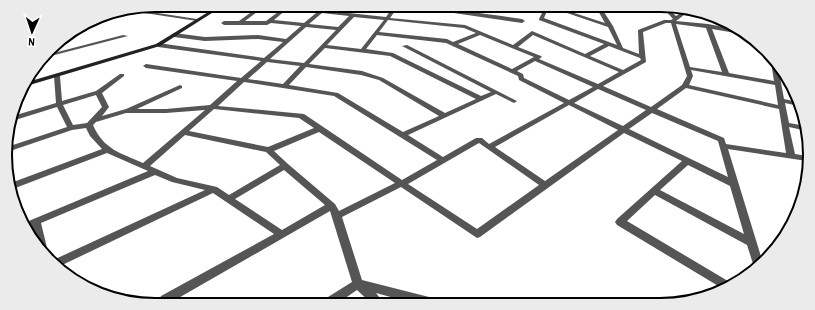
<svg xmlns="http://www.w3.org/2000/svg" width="815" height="310" font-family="'Archivo Narrow',sans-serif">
	<rect width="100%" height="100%" fill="#fff"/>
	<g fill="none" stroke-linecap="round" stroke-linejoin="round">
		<path fill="#555" fill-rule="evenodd" d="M260,6H265L245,21H266L282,9L266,6H283L386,17L393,7H398L390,18L465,25L513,45L532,31L585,54L604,44L539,20V19L543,11L538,10V9L565,10L605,23L597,9H602L613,26L623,48L639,54L638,30L664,20H671L673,19L665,10H670L676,16L686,10H691L688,13L714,17L721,21L684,15L676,21L708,24L739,30L744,33L742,34L712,29L729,73L774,81L771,62L772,61L778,66L784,99L797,102L799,106L785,103L789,123L806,126L807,131L789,127L795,154L807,156V161L728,149L763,263L755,270L747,245L655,195L627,221L733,284V285L725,290L617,225L615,222L617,219L682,161L624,133L480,237L477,238L401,187L342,217L362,280L429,297L433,298L435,302H409L376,293L383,302H370L357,290L341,301H326L328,297L352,282L330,211L175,300H159L161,296L274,234L213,193L58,267L51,261L205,190L172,182L155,175L41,223L48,252L46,255L36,245L32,227L26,229L24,223L148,171L107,153L10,190L8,184L102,149L90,136L86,128L72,130L7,152V147L67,127L57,107L12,121L13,116L56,103L54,76L57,74L60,76L62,101L96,91L120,74H124V76L102,93L109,107L102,116L126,109L180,85L182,86V88L137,109H166L210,105L237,81L146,68L143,66L146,64L241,78L261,61L158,47L155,45L158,43L264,58L283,42L258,39L205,41L174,37L171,35L174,33L205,37L258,35L286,39L301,26L271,23L267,25H224L221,23L224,21H239ZM287,9L316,13L304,23L274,20ZM547,11L564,12L608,27L617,45L544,18ZM322,13L349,16L338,27L309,24ZM354,17L384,20L361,49L327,45ZM388,20L464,28L476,33L453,42L447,39L379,32ZM666,23H671L687,76L682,85L651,107L603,86L646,62L643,32ZM676,24L706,28L722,72L690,67ZM306,27L336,30L304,63L270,59ZM377,35L446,43L518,76L519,80L564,103L489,144L482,138H476L443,157L408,135L496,94L514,103L517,101L407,45L402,46L491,92L481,96L393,53L366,49ZM480,35L534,57L512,69L458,44ZM533,35L619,72L598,84L539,59L542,57L541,56L518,47ZM609,46L640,58L641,60L623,70L590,56ZM325,48L390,56L476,99L445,113L383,78L362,71L309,64ZM535,61L593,87L569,100L524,78L523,74L517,71ZM267,62L300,66L283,84L248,79ZM306,67L361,75L379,80L439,116L403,132L338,93L289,85ZM691,70L775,85L778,105L689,85L693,76ZM244,82L334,96L437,160L402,180L304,114L218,106ZM686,88L779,109L786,153L726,144L724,138L657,109ZM598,89L646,110L623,126L574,103ZM96,95L102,107L87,123L73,125L63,105ZM569,105L618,130L545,181L495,147ZM214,109L299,118L314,128L268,147L189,131ZM205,110L143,163C121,153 104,150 93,125L96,122L126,113H166ZM652,113L718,141L728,177L629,129ZM319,132L395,183L339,211L335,204L288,164L274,151ZM185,135L266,152L280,165L229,195L217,187L177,178L150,166ZM479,143L539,185L477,229L408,184ZM688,165L730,186L744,234L660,190ZM284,170L325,205L282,230L235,199Z
			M413,7C450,8 486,14 522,19L525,21L522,23Z
			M138,10L197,19L199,20L197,21L138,12L122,15L102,16C108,12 129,11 138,10Z
			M123,35L128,36L43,58L46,55Z"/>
		<path fill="#222" fill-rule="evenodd" d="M218,6H223L160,46L23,87L24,83L156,44Z"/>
	</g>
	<path d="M0 0H815V310H0ZM155 12H660A143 143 0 0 1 803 155V155A143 143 0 0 1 660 298H155A143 143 0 0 1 12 155V155A143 143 0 0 1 155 12Z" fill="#ebebeb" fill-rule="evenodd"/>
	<path fill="none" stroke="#000" stroke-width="2" d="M155 12H660A143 143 0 0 1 803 155V155A143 143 0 0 1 660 298H155A143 143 0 0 1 12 155V155A143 143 0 0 1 155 12Z"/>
	<g transform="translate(32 32) rotate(183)" stroke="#ffffff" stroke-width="3" paint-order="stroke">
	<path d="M0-3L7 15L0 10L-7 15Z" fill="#000000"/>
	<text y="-6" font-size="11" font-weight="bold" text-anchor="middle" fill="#000000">N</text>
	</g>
</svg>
